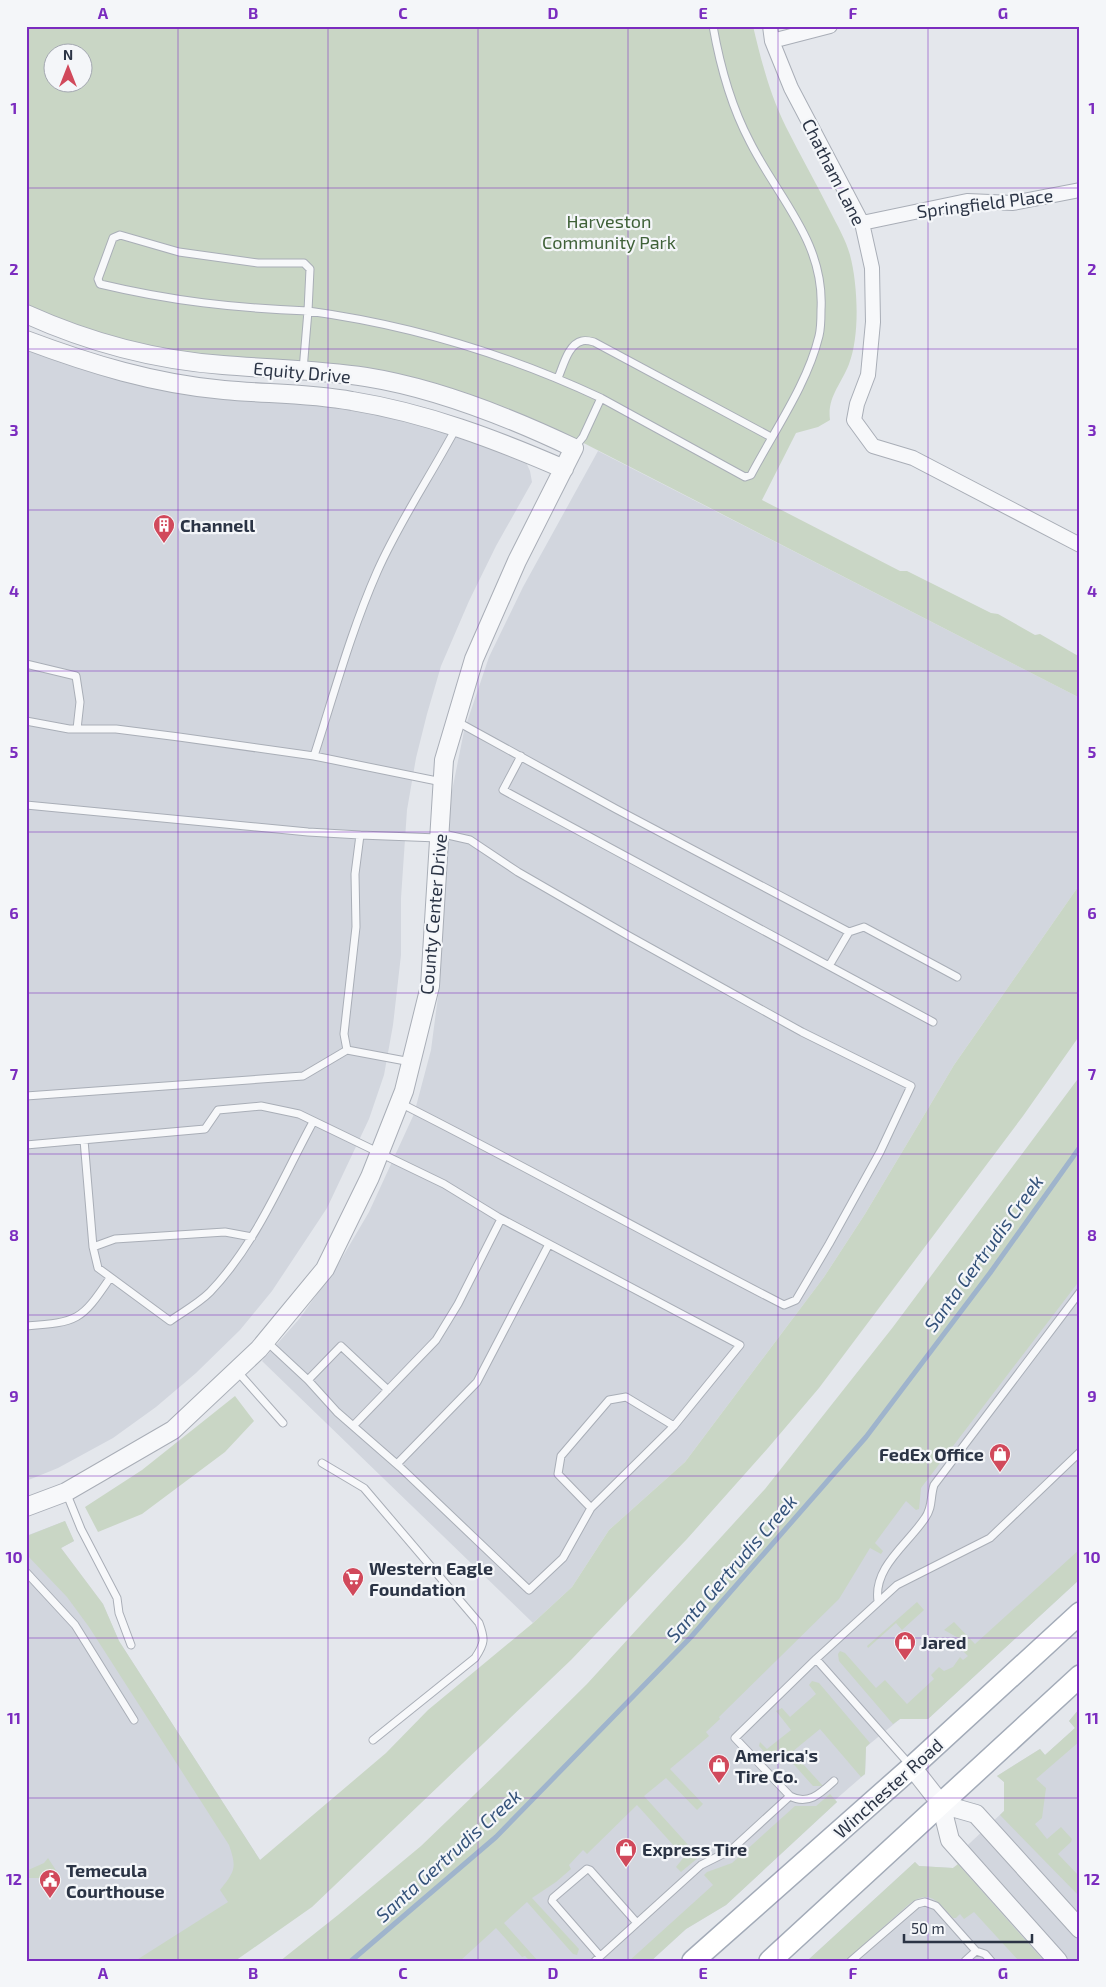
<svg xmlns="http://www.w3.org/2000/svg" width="1106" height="1987" font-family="'Exo 2',sans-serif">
	<rect width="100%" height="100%" fill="#e4e7ec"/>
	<path fill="#d2d6de" d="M26,348L311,403L406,418L525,460L530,471L532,482L496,546L469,601L441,666L427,714L416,758L407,810L401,898V955L393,1025L384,1075L369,1119L327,1208L272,1291L240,1330L196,1373L156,1407L113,1438L58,1468L26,1481Z
		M598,451L1080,698V884L954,1065L865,1214L824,1277L685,1462L609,1530L572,1587L533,1623L262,1361L300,1318L339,1263L369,1212L414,1114L431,1050L440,981L441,903L450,801L464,731L489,657L523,587Z
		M1080,1263V1579L928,1719H900L866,1747L865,1774L835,1800L837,1802L726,1905L686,1929L651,1961H450Z
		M65,1521L74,1541L61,1548L103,1604L119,1641L260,1860L235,1961H26V1536Z
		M1080,1708V1961H807L915,1862L919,1866L953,1868L958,1865L953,1859L1004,1811V1782L997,1776L1040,1749L1045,1755L1075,1728L1069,1721Z"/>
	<path fill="#c9d6c5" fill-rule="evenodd" d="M26,26H753C761,60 770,95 786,127C800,155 816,183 830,211C837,225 846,240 850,255C858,285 860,336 849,364C841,385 827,397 830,420L818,427L796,433L762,500L900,571H907L991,613L998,614L1035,635L1040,634L1080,657V698L568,435L454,391L159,349L103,335L57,319L26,305ZM52,52H82V82H52Z
		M1080,884V1035L1023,1116L819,1388L768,1448L687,1539L571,1660L312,1907L235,1961H135L228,1902L220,1890C235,1871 237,1868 229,1845L89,1627L67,1597L26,1554L27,1536L65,1521L74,1541L61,1548L103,1604L119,1641L260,1860L386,1753L428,1710L533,1623L572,1587L609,1530L685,1462L824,1277L865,1214L954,1065Z
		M1080,1076V1280L921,1488L919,1509L916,1510L906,1501L875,1543L883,1551L881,1554L870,1548L839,1599L719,1717L720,1719L706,1732L709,1736L670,1769L703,1804L697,1810L666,1778L644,1796L699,1857L681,1872L676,1867L684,1857L637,1805L587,1854L583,1850L569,1865L571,1869L556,1882L532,1898L579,1949L577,1955L573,1954L527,1902L504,1923L538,1961H530L525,1956L522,1957L496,1928L460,1961H280L338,1915L421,1846L500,1770L587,1684L765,1489L893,1327Z
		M235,1396L254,1421L225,1452L142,1514L98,1532L85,1507L142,1470Z
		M1080,1549V1579L928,1719H900L893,1724L839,1661L838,1654L840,1651L845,1653L876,1688L885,1680L907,1704L934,1679L931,1675L939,1667L944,1671L953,1667L960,1657L963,1660L968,1656L962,1650V1640L944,1630L954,1622L975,1644Z
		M917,1602L924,1610L902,1630L896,1623L868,1648L867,1646Z
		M812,1681L819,1683L870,1743L866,1747L865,1774L861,1777L820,1729L792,1752L823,1786H813L780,1749L770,1758L759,1746L760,1742L767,1749L791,1730L776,1711L782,1708L790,1717L816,1694L809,1685Z
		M1080,1708V1741L1036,1779L1046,1788L1042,1818L1035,1824L1047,1839L1061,1827L1072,1839L1071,1842L1058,1854L1080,1877V1897L1000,1815L1004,1811V1782L997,1776L1040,1749L1045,1755L1075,1728L1069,1721Z
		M830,1794L837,1802L726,1905L686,1929L651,1961H629L713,1885L704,1875L707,1872L732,1863L795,1806H816Z
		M48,1858L61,1878H26V1871L44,1863Z
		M915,1862L919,1866L953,1868L958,1864L1044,1961H1019L974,1912L964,1919L960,1914L956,1918H953C936,1900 929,1888 907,1906L845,1961H807Z"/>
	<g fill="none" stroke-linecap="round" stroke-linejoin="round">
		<path stroke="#9fb4cc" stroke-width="5" d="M351,1961L496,1837L691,1637L866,1437L990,1273L1080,1147"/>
		<g stroke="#a9aeb7" stroke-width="9">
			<path id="service" d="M120,235L179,252L258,263H304L310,269L308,311C234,308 171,301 100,284L98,279L113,238Z
				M303,370L308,311C411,325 507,354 601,398L583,437L574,448
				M558,378C563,367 568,344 582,341C585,340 590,341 594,342L771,437
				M601,398L745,477L751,475C774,431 807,385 819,336C821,328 821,318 821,310C825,242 778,198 750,142C731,106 720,66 713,26
				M26,664L76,676L80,702L77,729
				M26,721L69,729H116L179,737L314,756
				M456,721L616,809L849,932L829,966L503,790L521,756
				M442,782L314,756C334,694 351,631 377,572C399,522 430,477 456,428
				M26,805L308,832L360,835
				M849,932L864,927L957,977
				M829,966L933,1022
				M411,1062L347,1050L344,1034L356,927L355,874L360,835L438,838
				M26,1096L303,1076L347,1050
				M400,1103C529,1168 655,1239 784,1305L796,1300L829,1244L880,1152L911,1086L802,1032L629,936L518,872L470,840L439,833
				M84,1140L93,1247
				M26,1145L205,1129L218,1110L261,1106L299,1114L444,1184L498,1217L740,1345L674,1426L591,1508L563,1558L529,1590L400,1467L337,1412L308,1380L266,1341
				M252,1237L225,1232L115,1239L93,1247L98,1268L170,1321C183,1312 199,1303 210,1292C256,1244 282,1179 313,1122
				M26,1326C78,1322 81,1321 110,1278
				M237,1371L283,1423
				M308,1380L341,1346L388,1390
				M353,1426L436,1340L458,1304L501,1219
				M322,1463L364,1488L479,1623C485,1639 485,1643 475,1658L373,1740
				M397,1464L477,1382L549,1244
				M66,1492L81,1529L117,1598L119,1613L131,1645
				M591,1508L558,1474L561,1456L609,1400L626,1397L674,1426
				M26,1572L75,1625L134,1720
				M878,1601C873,1567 908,1544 925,1518C933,1507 930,1497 934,1485L1080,1292
				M910,1765L816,1659L897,1585L990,1538L1080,1452
				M790,1796C808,1806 821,1793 834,1781
				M600,1956L552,1901L553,1898L587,1869L590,1870L637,1923
				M595,1961L701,1865L731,1850L790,1796L735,1738L816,1659
				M851,1961L917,1904L925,1902L936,1906L976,1951L985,1954L991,1961
				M965,1961L976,1951"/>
		</g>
		<g stroke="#a9aeb7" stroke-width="16">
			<path id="minor" d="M770,26L772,41L791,88L862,223L872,268L873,322L868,375L857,404L854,420L873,446L913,458L1080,545
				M772,41L830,26
				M862,223L967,201L1013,203L1080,190"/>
		</g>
		<g stroke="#a9aeb7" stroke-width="20">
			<path id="tertiary" d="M26,314C88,342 155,360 223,365C271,369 319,370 366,377C435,388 511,418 574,448L517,561L474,659L444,760L430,986L404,1091L370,1177L325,1269L259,1349L173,1430L66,1492L26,1507
				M26,340C90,364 155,384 224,390C267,394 309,393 352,401C426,413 495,439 564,469
				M912,1767L941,1804L950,1840L1058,1961
				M941,1804L976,1814L1080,1929"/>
		</g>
		<g stroke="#a3abb8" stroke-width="24">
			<path id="primary" d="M693,1961L912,1767L1080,1613
				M770,1961L1080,1676"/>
		</g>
		<use href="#service" stroke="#f7f8fa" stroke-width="7"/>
		<use href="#minor" stroke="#f7f8fa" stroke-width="14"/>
		<use href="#tertiary" stroke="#f7f8fa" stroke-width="18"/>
		<use href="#primary" stroke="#fff" stroke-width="21"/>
	</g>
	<path fill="none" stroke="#7b2cbf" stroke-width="1" stroke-opacity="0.55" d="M178,26V1961M328,26V1961M478,26V1961M628,26V1961M778,26V1961M928,26V1961M26,188H1080M26,349H1080M26,510H1080M26,671H1080M26,832H1080M26,993H1080M26,1154H1080M26,1315H1080M26,1476H1080M26,1638H1080M26,1798H1080"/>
	<defs>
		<g id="building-pin" transform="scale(1.125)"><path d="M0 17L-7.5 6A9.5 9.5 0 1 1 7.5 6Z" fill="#d1495b" stroke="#f4f6f9"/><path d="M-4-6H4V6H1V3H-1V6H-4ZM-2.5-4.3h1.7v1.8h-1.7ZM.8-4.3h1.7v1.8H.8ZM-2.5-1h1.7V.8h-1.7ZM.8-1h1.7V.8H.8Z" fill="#fff"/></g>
		<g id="shop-pin" transform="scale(1.125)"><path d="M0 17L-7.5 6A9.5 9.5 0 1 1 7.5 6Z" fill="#d1495b" stroke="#f4f6f9"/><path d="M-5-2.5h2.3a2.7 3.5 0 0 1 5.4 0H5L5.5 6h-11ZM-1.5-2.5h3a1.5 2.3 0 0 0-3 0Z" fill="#fff"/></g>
		<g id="supermarket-pin" transform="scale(1.125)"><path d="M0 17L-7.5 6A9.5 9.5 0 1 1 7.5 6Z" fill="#d1495b" stroke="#f4f6f9"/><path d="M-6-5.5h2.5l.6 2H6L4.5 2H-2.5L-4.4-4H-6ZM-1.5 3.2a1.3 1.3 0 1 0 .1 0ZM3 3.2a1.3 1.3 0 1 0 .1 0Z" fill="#fff"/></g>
		<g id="civic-pin" transform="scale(1.125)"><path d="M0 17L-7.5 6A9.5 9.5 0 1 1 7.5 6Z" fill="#d1495b" stroke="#f4f6f9"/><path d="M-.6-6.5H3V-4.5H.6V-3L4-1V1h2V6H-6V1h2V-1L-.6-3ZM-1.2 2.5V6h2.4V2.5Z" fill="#fff"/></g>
	</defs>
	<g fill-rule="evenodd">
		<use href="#building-pin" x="164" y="525"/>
		<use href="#shop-pin" x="1000" y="1454"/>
		<use href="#supermarket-pin" x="353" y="1578"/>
		<use href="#shop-pin" x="905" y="1642"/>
		<use href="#shop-pin" x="719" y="1765"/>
		<use href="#shop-pin" x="626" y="1849"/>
		<use href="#civic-pin" x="50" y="1880"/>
	</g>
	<g text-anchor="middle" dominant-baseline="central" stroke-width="4.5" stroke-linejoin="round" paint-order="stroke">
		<g font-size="18" fill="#2b3445" stroke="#f4f6f9">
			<text transform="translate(834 172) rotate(63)">Chatham Lane</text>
			<text transform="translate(985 203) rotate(-7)">Springfield Place</text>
			<text transform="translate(302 372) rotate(5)">Equity Drive</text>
			<text transform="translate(433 914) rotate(-85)">County Center Drive</text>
			<text transform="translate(888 1788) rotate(-42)">Winchester Road</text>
		</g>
		<g font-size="18" fill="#3f6138" stroke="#f4f6f9">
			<text x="609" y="221">Harveston<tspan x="609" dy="21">Community Park</tspan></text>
		</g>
		<g font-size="18" font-weight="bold" fill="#2b3445" stroke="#f4f6f9" text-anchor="start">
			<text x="180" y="525">Channell</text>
			<text x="984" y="1454" text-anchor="end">FedEx Office</text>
			<text x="369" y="1568">Western Eagle<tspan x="369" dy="21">Foundation</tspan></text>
			<text x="921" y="1642">Jared</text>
			<text x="735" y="1755">America's<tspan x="735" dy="21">Tire Co.</tspan></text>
			<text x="642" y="1849">Express Tire</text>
			<text x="66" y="1870">Temecula<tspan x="66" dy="21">Courthouse</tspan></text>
		</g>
		<g font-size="19" font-style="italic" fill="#34527a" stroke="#f4f6f9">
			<text transform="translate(983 1253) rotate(-54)">Santa Gertrudis Creek</text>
			<text transform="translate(731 1568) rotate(-49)">Santa Gertrudis Creek</text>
			<text transform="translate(448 1855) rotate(-42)">Santa Gertrudis Creek</text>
		</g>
	</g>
	<rect width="1106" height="1987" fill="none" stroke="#f4f6f9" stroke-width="55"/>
	<g transform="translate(68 68)"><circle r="24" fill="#f4f6f9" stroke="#a4a8b1"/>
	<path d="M0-4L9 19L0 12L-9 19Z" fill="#d1495b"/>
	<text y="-8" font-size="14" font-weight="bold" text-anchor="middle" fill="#2b3445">N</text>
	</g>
	<path d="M904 1934v8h128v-8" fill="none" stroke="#2b3445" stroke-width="2.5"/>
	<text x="911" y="1934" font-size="15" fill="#2b3445" stroke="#f4f6f9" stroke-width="4" paint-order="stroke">50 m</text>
	<rect x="28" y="28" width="1050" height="1932" fill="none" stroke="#7b2cbf" stroke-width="2"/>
	<g font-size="16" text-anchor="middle" font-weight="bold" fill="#7b2cbf">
		<text x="103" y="19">A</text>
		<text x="253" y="19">B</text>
		<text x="403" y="19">C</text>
		<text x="553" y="19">D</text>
		<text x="703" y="19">E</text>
		<text x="853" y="19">F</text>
		<text x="1003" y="19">G</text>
		<text x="14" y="114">1</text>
		<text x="1092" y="114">1</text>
		<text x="14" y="275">2</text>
		<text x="1092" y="275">2</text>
		<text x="14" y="436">3</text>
		<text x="1092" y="436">3</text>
		<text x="14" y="597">4</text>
		<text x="1092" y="597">4</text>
		<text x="14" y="758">5</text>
		<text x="1092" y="758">5</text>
		<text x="14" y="919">6</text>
		<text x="1092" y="919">6</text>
		<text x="14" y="1080">7</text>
		<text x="1092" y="1080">7</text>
		<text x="14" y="1241">8</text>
		<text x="1092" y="1241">8</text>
		<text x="14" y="1402">9</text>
		<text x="1092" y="1402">9</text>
		<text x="14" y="1563">10</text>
		<text x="1092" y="1563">10</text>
		<text x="14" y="1724">11</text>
		<text x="1092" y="1724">11</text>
		<text x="14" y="1885">12</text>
		<text x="1092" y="1885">12</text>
		<text x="103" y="1979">A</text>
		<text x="253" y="1979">B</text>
		<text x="403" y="1979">C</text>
		<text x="553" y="1979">D</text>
		<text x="703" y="1979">E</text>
		<text x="853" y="1979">F</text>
		<text x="1003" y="1979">G</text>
	</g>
</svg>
